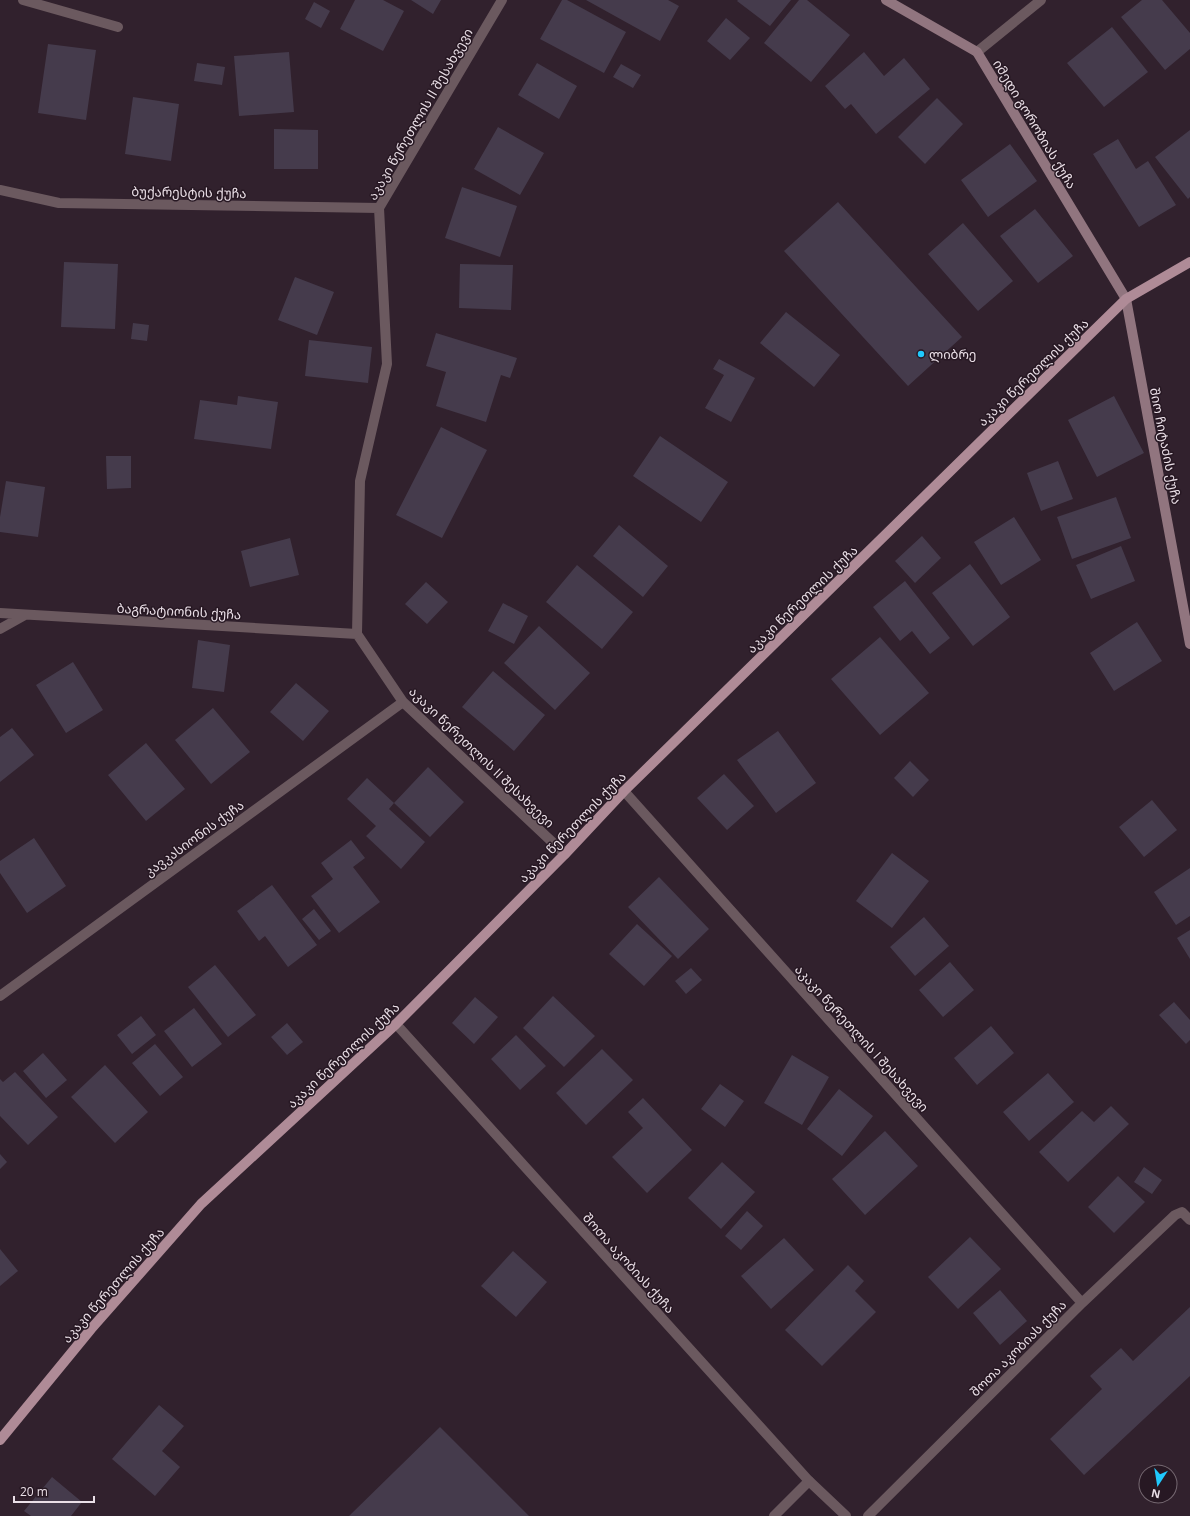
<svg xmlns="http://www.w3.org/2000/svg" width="1190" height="1516" font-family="'Open Sans','Noto Sans Georgian',sans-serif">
	<rect width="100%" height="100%" fill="#31212d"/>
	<path fill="#453b4c" d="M355,0H383L404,11L383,51L340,29Z
		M411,0H441L433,14Z
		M562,0H567L626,32L604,73L540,39Z
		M586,0H668L679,6L660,41Z
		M738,0H791L770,26L737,1Z
		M799,0H807L850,35L811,82L764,43Z
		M1142,0H1162L1190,33V49L1165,70L1121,17Z
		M314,2L330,11L321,28L305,19Z
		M726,18L750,38L730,60L707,41Z
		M1112,27L1148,72L1104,107L1067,63Z
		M48,44L96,50L86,120L38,113Z
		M289,52L294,112L239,116L234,56Z
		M864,52L884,76L904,58L930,89L876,134L851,104L845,109L825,86Z
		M197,63L225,67L222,85L194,81Z
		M537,63L577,86L559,119L518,95Z
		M621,64L641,75L633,88L613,77Z
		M133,97L179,104L171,161L125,154Z
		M937,98L963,124L925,164L898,137Z
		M498,127L544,153L520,195L474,169Z
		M274,129L318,130V169H274Z
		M1190,130V197L1188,199L1155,157Z
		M1118,139L1136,169L1148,161L1176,205L1139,227L1093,154Z
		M1010,144L1037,181L988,217L961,180Z
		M462,187L517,206L500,257L445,238Z
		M838,202L962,337L908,386L784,251Z
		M1035,209L1073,256L1038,283L1000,236Z
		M963,223L1013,281L978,311L928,254Z
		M64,262L118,264L115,329L61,327Z
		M460,264L513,265L511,310L459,308Z
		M295,277L334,292L317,335L278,320Z
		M786,312L840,355L814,387L760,343Z
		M133,323L149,325L147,341L131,339Z
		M436,333L517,358L510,378L501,375L486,422L436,406L446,372L426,366Z
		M309,340L372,347L368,383L305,376Z
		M719,359L755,378L731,422L705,408L724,375L713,369Z
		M238,396L278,402L271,449L194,439L200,400L237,405Z
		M1114,396L1144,453L1097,477L1068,420Z
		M441,427L487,450L442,538L396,515Z
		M660,436L728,482L701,522L633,476Z
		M106,456H131V488L107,489Z
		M1058,461L1073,499L1041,511L1027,473Z
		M6,481L45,487L38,537L0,532V517Z
		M1116,497L1131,538L1072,559L1057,517Z
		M1014,517L1041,560L1001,585L974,542Z
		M619,525L668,566L643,597L593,556Z
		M922,536L941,558L915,583L895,561Z
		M290,538L299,575L250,587L241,551Z
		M1121,546L1135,581L1091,599L1076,565Z
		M970,564L1010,617L973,646L932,593Z
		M577,565L633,612L602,649L546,602Z
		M905,581L950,638L930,654L912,631L900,641L873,607Z
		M426,582L448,602L427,624L405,604Z
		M503,603L528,616L514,644L488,631Z
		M1137,622L1162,661L1114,691L1090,653Z
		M539,626L590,673L555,710L504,663Z
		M880,637L929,693L880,735L831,679Z
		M198,640L230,645L224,692L192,688Z
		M73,662L103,710L66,733L36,685Z
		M493,671L545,715L514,751L462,707Z
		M296,683L329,711L303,741L270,712Z
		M213,708L250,752L211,784L175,740Z
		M12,728L34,755L0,782V737Z
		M778,731L816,783L776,813L737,760Z
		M146,743L185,789L146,821L108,775Z
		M910,761L929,780L913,797L894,778Z
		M428,767L464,802L430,837L394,803Z
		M724,774L754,806L727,830L697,798Z
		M367,778L394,803L389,809L425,842L401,869L366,836L376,826L347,799Z
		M1152,800L1177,830L1144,857L1119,827Z
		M34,838L66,886L27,913L0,873V861Z
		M351,840L365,858L353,867L380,902L339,933L311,896L333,879L321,863Z
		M892,853L929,881L892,928L856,901Z
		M1190,868V916L1176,925L1154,892Z
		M659,877L709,929L678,959L628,907Z
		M272,885L317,945L288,967L265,936L259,941L237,911Z
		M314,909L331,931L319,940L302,919Z
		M924,917L949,946L915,976L890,947Z
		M637,924L672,956L644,986L609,954Z
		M1190,930V959L1177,938Z
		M950,962L974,990L943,1017L919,990Z
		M215,965L256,1015L228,1037L188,987Z
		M691,968L702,980L686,994L675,981Z
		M553,996L595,1036L564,1067L523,1028Z
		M475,997L498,1017L474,1044L452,1023Z
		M1174,1002L1190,1020V1040L1186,1044L1159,1015Z
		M194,1008L222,1044L192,1067L164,1031Z
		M141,1016L156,1035L132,1054L117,1035Z
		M287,1023L303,1042L287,1055L271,1037Z
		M991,1026L1014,1053L977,1085L954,1058Z
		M516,1035L546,1066L520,1090L491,1059Z
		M155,1044L183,1077L160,1096L132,1063Z
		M602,1049L633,1080L586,1125L556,1093Z
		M43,1053L67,1080L46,1098L23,1071Z
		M792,1055L829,1077L802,1125L764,1103Z
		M105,1065L148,1112L115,1143L71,1097Z
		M15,1072L58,1117L28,1145L0,1116V1079L3,1082Z
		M1048,1073L1074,1102L1029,1141L1003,1112Z
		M720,1084L744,1101L725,1127L701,1109Z
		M839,1089L873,1116L842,1156L807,1129Z
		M643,1098L692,1150L647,1193L612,1157L643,1128L628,1112Z
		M1111,1106L1129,1124L1068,1182L1039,1152L1082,1111L1094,1122Z
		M885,1131L918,1166L865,1215L832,1179Z
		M0,1154L7,1162L0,1169Z
		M722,1162L755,1192L721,1229L688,1198Z
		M1144,1167L1162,1180L1152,1194L1134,1182Z
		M1118,1176L1145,1202L1114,1233L1088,1207Z
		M747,1211L763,1226L741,1250L725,1236Z
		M970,1237L1001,1269L958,1309L928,1277Z
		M784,1238L814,1270L771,1309L741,1276Z
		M0,1249L18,1271L0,1286Z
		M513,1251L547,1282L516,1317L481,1286Z
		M848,1265L864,1281L855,1291L876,1312L822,1366L785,1330Z
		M1000,1290L1027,1321L1000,1345L973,1313Z
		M1190,1307V1376L1084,1475L1050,1439L1102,1389L1090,1376L1121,1348L1133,1361Z
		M159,1405L184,1426L162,1451L180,1467L155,1496L112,1459Z
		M440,1427L529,1516H349Z
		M52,1477L82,1502L71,1516H31L24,1511Z"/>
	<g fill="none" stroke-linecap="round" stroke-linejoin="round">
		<path stroke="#6b595f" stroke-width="10" d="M774,1516L809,1481"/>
		<path stroke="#6b595f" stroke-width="10" d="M23,0L118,27
			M502,0L379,208L387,364L360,481L357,634L403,702L565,854
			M977,52L1041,0
			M0,190L59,203L379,208
			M0,613L357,634
			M0,629L25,615
			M624,791L1082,1303
			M0,996L403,702
			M396,1024L809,1481L846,1516
			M868,1516L1082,1303L1175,1215L1182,1212L1190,1220"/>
		<path stroke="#91757f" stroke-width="10" d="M886,0L977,52L1126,299L1190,644"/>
		<path stroke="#af8b97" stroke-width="10" d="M0,1440L91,1329L201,1204L396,1024L565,854L624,791L1126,299L1190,262"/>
	</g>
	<circle fill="#20c9fd" stroke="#271823" stroke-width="1.5" cx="921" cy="354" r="4"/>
	<g text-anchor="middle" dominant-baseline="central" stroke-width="3" stroke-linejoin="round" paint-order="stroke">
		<g font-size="13" fill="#eadfe7" stroke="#271823">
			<text transform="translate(420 114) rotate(-60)">აკაკი წერეთლის II შესახვევი</text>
			<text transform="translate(1035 124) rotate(59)">იმედი გოროზიას ქუჩა</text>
			<text transform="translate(189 192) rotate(1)">ბუქარესტის ქუჩა</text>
			<text transform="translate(1033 372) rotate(-44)">აკაკი წერეთლის ქუჩა</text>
			<text transform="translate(1166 446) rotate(79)">შიო ჩიტაძის ქუჩა</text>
			<text transform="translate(802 599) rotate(-44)">აკაკი წერეთლის ქუჩა</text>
			<text transform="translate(179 611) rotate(3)">ბაგრატიონის ქუჩა</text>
			<text transform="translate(482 757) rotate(44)">აკაკი წერეთლის II შესახვევი</text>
			<text transform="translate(572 827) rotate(-46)">აკაკი წერეთლის ქუჩა</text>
			<text transform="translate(194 838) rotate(-36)">კავკასიონის ქუჩა</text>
			<text transform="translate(862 1038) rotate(48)">აკაკი წერეთლის I შესახვევი</text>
			<text transform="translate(343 1055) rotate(-43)">აკაკი წერეთლის ქუჩა</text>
			<text transform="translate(629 1263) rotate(48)">შოთა აკობიას ქუჩა</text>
			<text transform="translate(113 1285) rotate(-49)">აკაკი წერეთლის ქუჩა</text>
			<text transform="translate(1018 1348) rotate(-45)">შოთა აკობიას ქუჩა</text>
		</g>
		<g font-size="13" fill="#eadfe7" stroke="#271823" text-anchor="start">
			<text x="929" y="354">ლიბრე</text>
		</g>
	</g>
	<g transform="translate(1158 1484) rotate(192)"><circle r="19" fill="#271823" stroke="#756871"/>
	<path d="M0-3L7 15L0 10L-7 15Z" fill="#20c9fd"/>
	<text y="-6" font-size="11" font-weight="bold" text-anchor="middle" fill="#eadfe7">N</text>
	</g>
	<path d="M14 1496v6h80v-6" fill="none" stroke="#eadfe7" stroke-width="2"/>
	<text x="20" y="1496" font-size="12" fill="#eadfe7" stroke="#271823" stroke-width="3" paint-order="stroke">20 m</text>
</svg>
